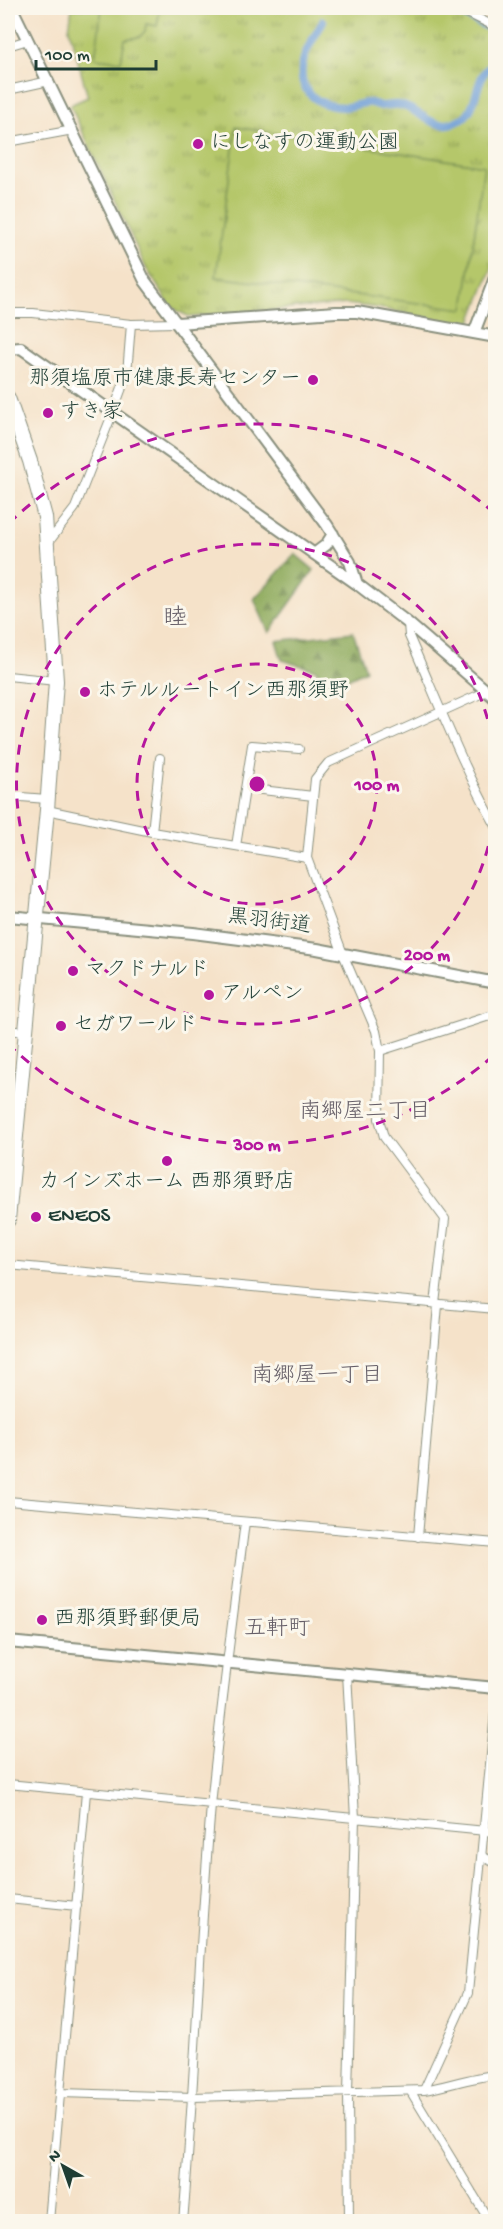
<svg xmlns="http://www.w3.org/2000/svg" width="503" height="2229" font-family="'Gochi Hand','Klee One',sans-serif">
	<defs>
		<pattern id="forest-firs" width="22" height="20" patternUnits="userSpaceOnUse" patternTransform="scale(1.5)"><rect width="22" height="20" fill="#90ac5f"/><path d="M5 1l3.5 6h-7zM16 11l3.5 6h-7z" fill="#758d4f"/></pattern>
		<pattern id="park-tufts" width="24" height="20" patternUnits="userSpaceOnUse" patternTransform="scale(1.5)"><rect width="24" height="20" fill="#b5c76b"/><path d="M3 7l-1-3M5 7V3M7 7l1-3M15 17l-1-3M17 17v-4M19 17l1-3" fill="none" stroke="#93a359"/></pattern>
	</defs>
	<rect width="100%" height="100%" fill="#fbf7ec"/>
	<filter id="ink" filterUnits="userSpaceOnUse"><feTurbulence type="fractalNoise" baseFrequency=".0167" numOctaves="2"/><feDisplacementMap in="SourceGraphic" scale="12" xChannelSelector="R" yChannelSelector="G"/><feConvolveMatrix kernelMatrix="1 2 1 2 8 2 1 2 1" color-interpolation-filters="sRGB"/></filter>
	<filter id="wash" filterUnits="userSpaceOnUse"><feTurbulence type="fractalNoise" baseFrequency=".008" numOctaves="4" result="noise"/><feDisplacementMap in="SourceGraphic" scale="24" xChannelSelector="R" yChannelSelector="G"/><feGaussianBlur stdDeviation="1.35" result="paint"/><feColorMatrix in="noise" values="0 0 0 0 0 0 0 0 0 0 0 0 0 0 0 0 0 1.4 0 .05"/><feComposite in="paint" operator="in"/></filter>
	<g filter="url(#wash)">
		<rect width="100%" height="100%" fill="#f5e2c9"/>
		<path fill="url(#forest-firs)" stroke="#58744a" stroke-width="1.5" d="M295,554L314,570L269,633L254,599Z
			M353,632L366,670L331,687L316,670L282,660L276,641Z"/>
		<path fill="url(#park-tufts)" stroke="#6a8250" stroke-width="1.5" d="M72,8H451L495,31V260L469,327L379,308L347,304L190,317L178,311L169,304L146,268L70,105L88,97L69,29Z"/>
		<path fill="#b5c76b" stroke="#6a8250" stroke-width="1.5" d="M102,8H160L157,26L146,24L145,31L140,37L125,39L121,61L95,58Z
			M236,127L484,166L464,309L216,277Z"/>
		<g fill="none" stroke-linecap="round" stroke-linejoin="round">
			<path stroke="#6c9cd5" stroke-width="2" d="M444,8L496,35"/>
			<path stroke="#6c9cd5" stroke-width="8" d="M323,21C317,34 306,47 303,62C296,91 318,107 345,107C353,107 360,103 367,103C372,102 376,105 381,106C387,106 393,104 399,105C422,109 431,133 458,121C482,110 471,75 496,62"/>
		</g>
	</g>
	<g filter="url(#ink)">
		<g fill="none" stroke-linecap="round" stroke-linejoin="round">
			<g stroke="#8a907e" stroke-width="10">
				<path id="street" d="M457,8L496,27
					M8,46L28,40
					M8,90L49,81
					M8,142L73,130
					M8,313H33L131,324L177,323
					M48,543L75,508L113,412L127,374L131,324
					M408,623L409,636C437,700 462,765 496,826
					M8,676L56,681
					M245,788L313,796
					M8,796L47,799
					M47,810L152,832L307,858
					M152,832L160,758
					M236,846L252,745L299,749
					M8,1030L25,1032
					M380,1051L496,1014
					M8,1265L496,1309
					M435,1304L445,1219L384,1137L379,1119L380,1051L376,1031L343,954L307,858L315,779L328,763L496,687
					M8,1501L496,1543
					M418,1537L438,1305
					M347,1673L355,1818L348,2093L349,2222
					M8,1784L496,1832
					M482,1856L496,1864
					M8,1899L77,1906
					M424,2090C448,2086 471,2077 496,2075
					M411,2092L490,2222
					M61,2093L193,2097L424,2090L468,1993L496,1702
					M49,2222L86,1792
					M183,2222C195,2083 199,1944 211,1806C220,1711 233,1617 245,1522"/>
			</g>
			<g stroke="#8a907e" stroke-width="14">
				<path id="secondary" d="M12,8L145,281L327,525L350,562L357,584
					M177,323L336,312H357L496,337
					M474,333L496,275
					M8,349L21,348L357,584L408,623L496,699
					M314,554L326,545L333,534
					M8,916L193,933L317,949L496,983
					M8,1642L496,1688
					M494,2222L496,2220"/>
			</g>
			<g stroke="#8a907e" stroke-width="16">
				<path id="highway" d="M8,398L30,461L45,517L56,681L47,810L8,1220"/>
			</g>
			<use href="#street" stroke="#fff" stroke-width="8"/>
			<use href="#secondary" stroke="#fff" stroke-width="10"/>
			<use href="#highway" stroke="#fff" stroke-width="14"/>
		</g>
	</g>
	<g fill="none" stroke="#b5179e" stroke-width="3" stroke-dasharray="10 8">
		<circle cx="257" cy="784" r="120"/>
		<path d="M495 811A240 240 0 1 1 495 757"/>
		<path d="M493 1056A360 360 0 0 1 9 1045M9 523A360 360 0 0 1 493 512"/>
	</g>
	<g fill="#b5179e" stroke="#fbf7ec" stroke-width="2">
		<circle cx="198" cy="144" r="6"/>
		<circle cx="313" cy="380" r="6"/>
		<circle cx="48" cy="413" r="6"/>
		<circle cx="85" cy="692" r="6"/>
		<circle cx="73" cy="971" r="6"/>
		<circle cx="209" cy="995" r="6"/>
		<circle cx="61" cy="1026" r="6"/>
		<circle cx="167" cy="1161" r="6"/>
		<circle cx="36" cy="1217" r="6"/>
		<circle cx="42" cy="1620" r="6"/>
	</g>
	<g text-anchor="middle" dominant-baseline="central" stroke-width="6" stroke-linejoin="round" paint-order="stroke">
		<g font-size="21" fill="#1f3d34" stroke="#fbf7ec" text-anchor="start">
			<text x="210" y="144">にしなすの運動公園</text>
			<text x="301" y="380" text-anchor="end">那須塩原市健康長寿センター</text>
			<text x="60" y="413">すき家</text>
			<text x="97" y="692">ホテルルートイン西那須野</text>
			<text x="85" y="971">マクドナルド</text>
			<text x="221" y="995">アルペン</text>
			<text x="73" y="1026">セガワールド</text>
			<text x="167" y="1183" text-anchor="middle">カインズホーム 西那須野店</text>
			<text x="48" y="1217">ENEOS</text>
			<text x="54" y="1620">西那須野郵便局</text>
		</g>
		<g font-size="21" fill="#1f3d34" stroke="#fbf7ec">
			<text transform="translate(269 923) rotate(7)">黒羽街道</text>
		</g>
		<g font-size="22" fill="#665f68" stroke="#fbf7ec">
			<text x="365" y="1113">南郷屋二丁目</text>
			<text x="317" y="1377">南郷屋一丁目</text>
			<text x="277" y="1630">五軒町</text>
		</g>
		<g font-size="24" fill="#665f68" stroke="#fbf7ec">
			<text x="175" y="619">睦</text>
		</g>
	</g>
	<circle cx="257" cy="784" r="9" fill="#b5179e" stroke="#fbf7ec" stroke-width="3"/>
	<g font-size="18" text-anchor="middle" font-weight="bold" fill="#b5179e" stroke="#fbf7ec" stroke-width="6" stroke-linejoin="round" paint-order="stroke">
		<text x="377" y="790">100 m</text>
		<text x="427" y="960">200 m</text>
		<text x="257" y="1150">300 m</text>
	</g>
	<rect width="503" height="2229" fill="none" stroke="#fbf7ec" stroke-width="30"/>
	<g transform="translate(63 2166) rotate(320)" stroke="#fbf7ec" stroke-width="4.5" paint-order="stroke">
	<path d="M0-4.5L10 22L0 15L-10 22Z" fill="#1f3d34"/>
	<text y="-9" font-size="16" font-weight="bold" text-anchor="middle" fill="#1f3d34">N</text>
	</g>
	<path d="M36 60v9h120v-9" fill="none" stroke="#1f3d34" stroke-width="3"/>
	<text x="45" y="60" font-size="18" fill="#1f3d34" stroke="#fbf7ec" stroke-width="4.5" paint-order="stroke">100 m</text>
</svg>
